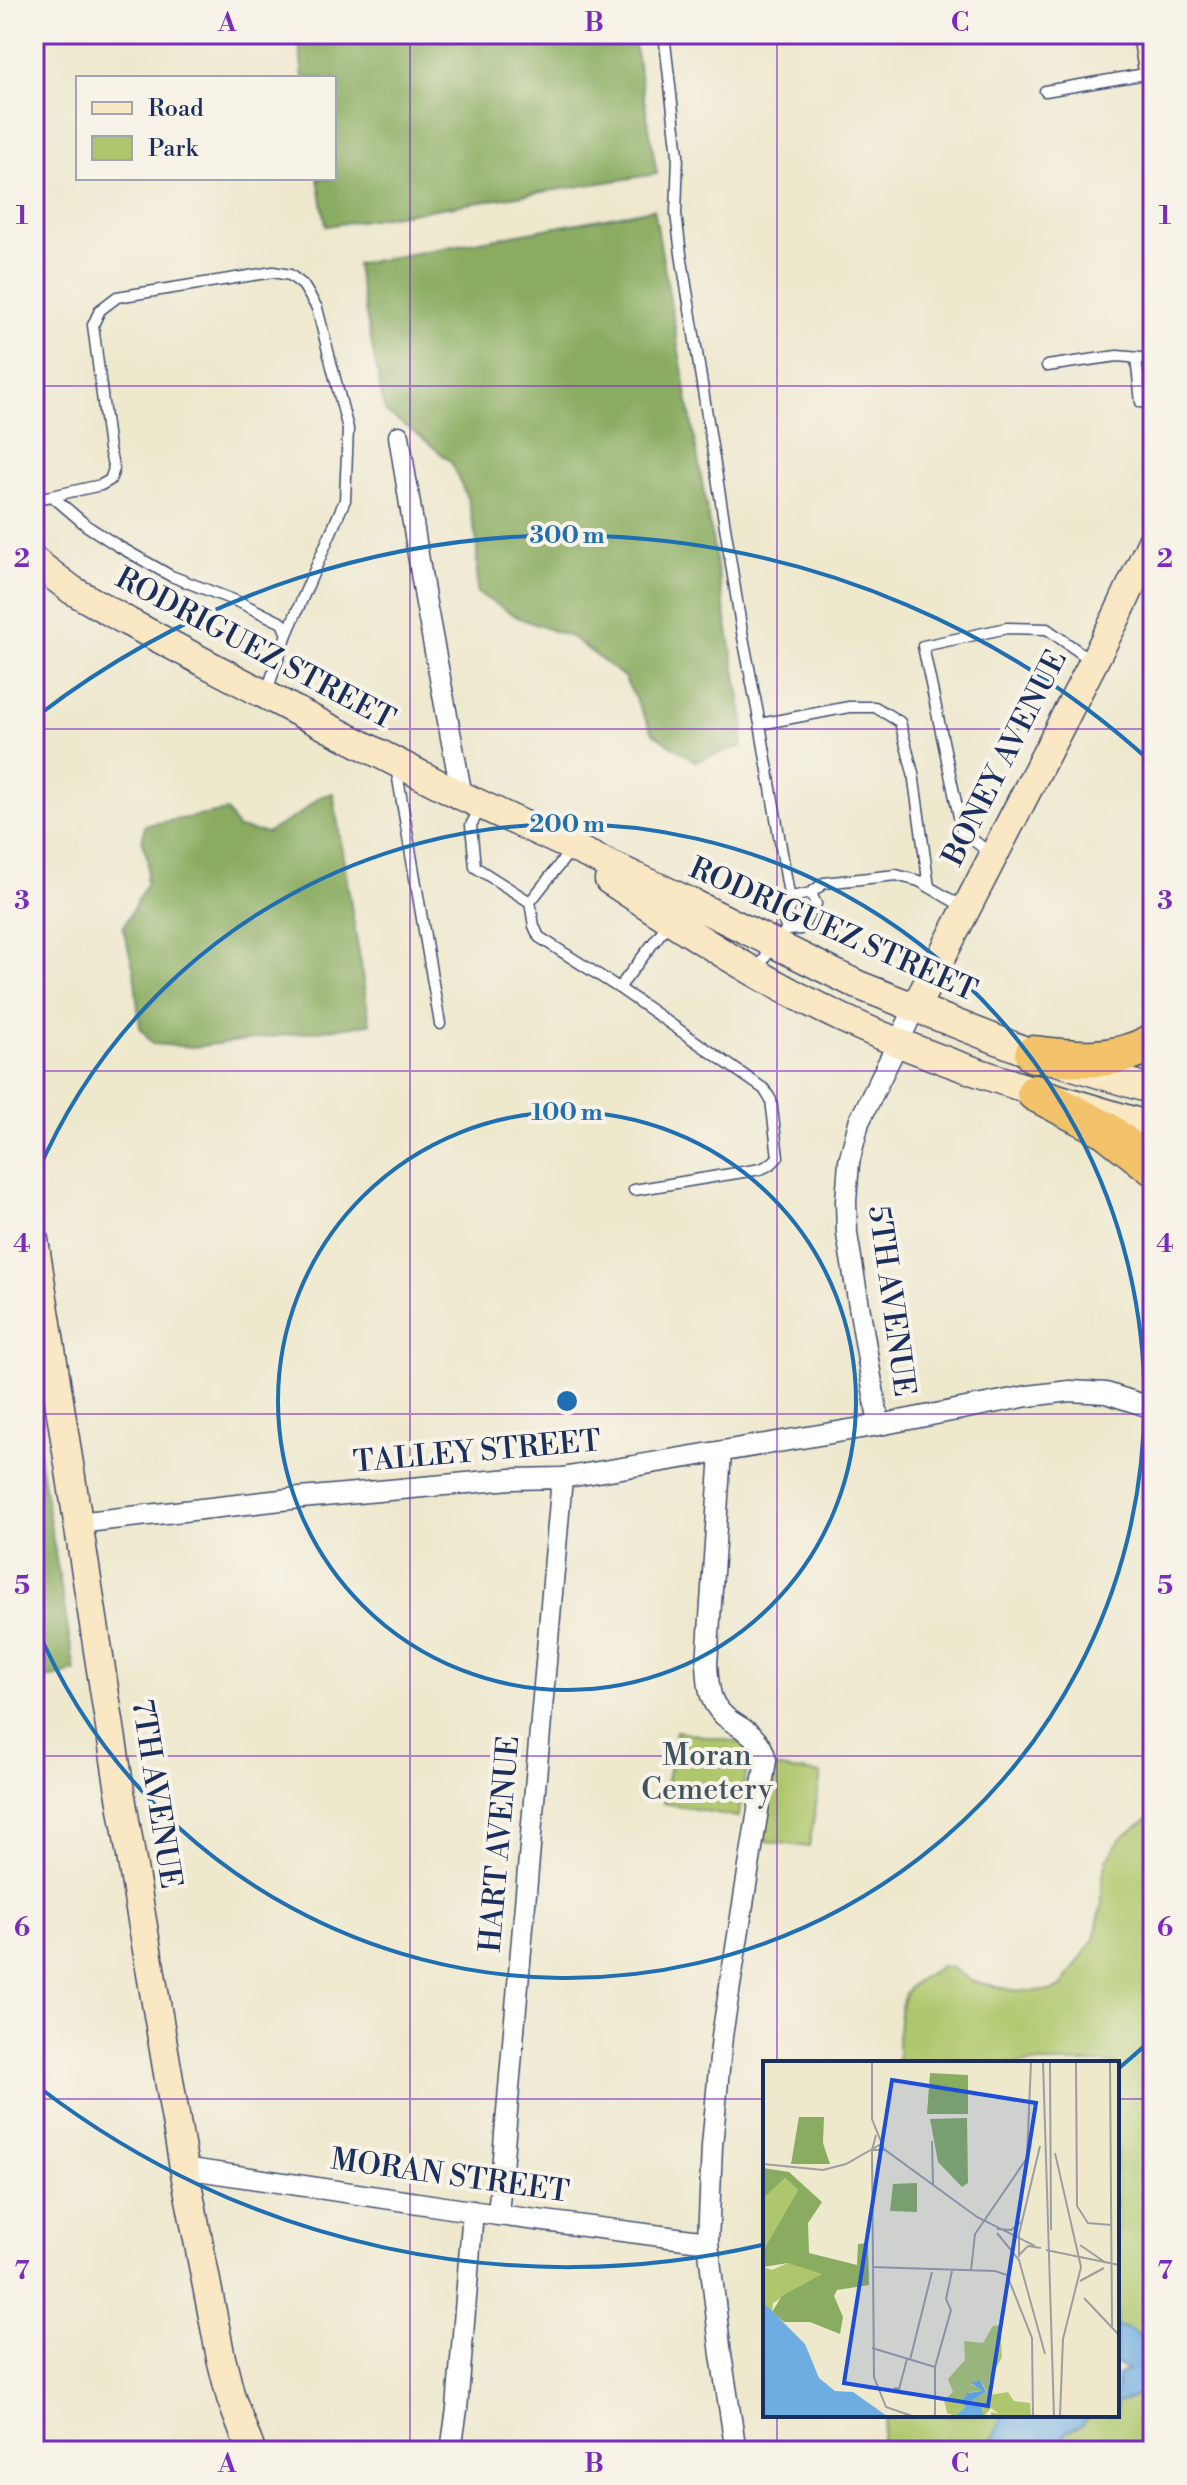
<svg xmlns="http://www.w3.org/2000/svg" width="1187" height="2485" font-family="'Libre Bodoni',serif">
	<rect width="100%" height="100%" fill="#f7f3e8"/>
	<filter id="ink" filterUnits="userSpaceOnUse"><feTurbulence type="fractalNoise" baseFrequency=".0125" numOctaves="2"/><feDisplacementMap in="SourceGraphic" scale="16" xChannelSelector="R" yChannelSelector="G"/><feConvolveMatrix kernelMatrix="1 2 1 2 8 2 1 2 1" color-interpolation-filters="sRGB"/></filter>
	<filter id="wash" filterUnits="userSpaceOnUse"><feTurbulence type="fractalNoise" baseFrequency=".006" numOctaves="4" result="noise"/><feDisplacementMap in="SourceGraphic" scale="32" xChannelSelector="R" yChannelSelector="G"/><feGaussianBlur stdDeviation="1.8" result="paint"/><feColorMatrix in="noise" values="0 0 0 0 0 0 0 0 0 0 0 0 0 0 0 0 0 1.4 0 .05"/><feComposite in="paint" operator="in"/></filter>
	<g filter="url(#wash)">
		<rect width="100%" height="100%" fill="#eee8cd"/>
		<path fill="#aec76c" stroke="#647b65" stroke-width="2" d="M676,1731L748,1744L750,1751L738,1817L663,1803Z
			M772,1767L821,1774L809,1847L760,1840Z
			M1149,1818H1153V2358C1149,2337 1136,2330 1117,2326V2063H898C899,2041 895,2007 909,1988C916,1979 931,1973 941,1966L952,1968L971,1981L1017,1991H1051L1061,1987L1094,1939L1102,1905V1880L1108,1858L1121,1838Z
			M1153,2371V2451H1046C1062,2445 1057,2440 1067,2432C1077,2424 1082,2430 1089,2415H1117V2401L1142,2391Z
			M887,2415H1002L995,2435L983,2451H873L882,2438Z"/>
		<path fill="#8aac60" stroke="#526e5f" stroke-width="2" d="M298,34H633L657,174L326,226L318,178H334V78H303Z
			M654,209L744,721L742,746L695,761L653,733L624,677L573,638L519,618L477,593V542L468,500L451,462L420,436L385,412L356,264Z
			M333,793L370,1024L193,1047L152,1044L140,1027L134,970L123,928L146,884L148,859L142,843L145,825L227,811L237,828L266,833L298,815L320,797Z
			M34,1427L75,1671L34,1682Z"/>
		<path fill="#6eade1" stroke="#446ea0" stroke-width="2" d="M1117,2326C1150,2332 1168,2364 1142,2391C1136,2397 1127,2399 1119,2402L1117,2401V2375L1129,2370L1117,2364Z
			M1002,2415H1089L1082,2426L1066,2432L1058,2446L1046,2451H983L995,2435Z"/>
	</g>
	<g filter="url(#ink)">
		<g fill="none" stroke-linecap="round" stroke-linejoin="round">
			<g stroke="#3b4b6f" stroke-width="13">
				<path id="lane" d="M664,34L678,155L676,214L681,254L742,632L760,724
					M1045,91L1151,73
					M1136,358L1141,402L1153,404
					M1047,366L1117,356L1153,359
					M52,496L101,485L110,480L114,469L109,449L93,325L100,310L117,297L273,272L290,275L303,285L317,308L348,429L345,500L287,634
					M34,499L52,496L87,526L118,546L171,576L241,603L282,623L287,634L266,693
					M396,767L440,1024
					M480,809L471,825L475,867L530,902
					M571,850L530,902L534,926L539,937L619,988
					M992,855L962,831L923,646L1007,628L1047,629L1092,661
					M811,893L824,883L896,875L919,881L965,908
					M791,906L760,724L849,707H875L900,722L913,773L929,887
					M757,971L774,943L787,930L801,929L816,904L811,893L796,896L783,919L787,930
					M634,1190L761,1169L771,1164L778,1157L771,1100L764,1089L619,988L670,921"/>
			</g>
			<g stroke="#3b4b6f" stroke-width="23">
				<path id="street" d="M399,436L425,598L462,796
					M879,1425L847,1234L846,1201L849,1162L859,1122L915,1008
					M721,1452L707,1664C708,1677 708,1692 714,1703C729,1730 758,1725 766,1760L722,2036L712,2146L708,2242L721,2355L736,2451
					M77,1523L290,1499L511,1479L562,1478L879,1425L1028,1396L1070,1391L1106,1393L1153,1408
					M184,2168L498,2215L708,2242
					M498,2215L562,1478
					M451,2451L457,2409L473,2211"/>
			</g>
			<g stroke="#3b4b6f" stroke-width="31">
				<path id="secondary" d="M1147,34L1153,71
					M34,561L72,590L128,622L296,711L462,796L694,904L858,985L1033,1054L1153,1090
					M609,880C685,930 762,981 844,1019C943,1065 1048,1096 1153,1127
					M915,1008L1116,618L1153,539
					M34,1240L119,1785L184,2168L221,2358L231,2398L251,2451"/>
			</g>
			<g stroke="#3b4b6f" stroke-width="39">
				<path id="highway" d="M1033,1054C1075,1059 1114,1064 1153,1042
					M1035,1093L1106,1130L1153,1167"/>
			</g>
			<use href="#lane" stroke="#fff" stroke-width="10"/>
			<use href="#street" stroke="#fff" stroke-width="20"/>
			<use href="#secondary" stroke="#fae7c3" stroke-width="28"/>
			<use href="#highway" stroke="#f2c36a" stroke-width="36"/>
		</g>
	</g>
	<path fill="none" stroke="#7b2cbf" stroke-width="2" stroke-opacity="0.55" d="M410,34V2451M777,34V2063M34,386H1153M34,729H1153M34,1071H1153M34,1414H1153M34,1756H1153M34,2099H765M1117,2099H1153M777,2415V2451"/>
	<g fill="none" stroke="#1f6fb2" stroke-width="4">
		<circle cx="567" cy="1401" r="289"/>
		<path d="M36 1176A577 577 0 1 1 36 1626"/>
		<path d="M1152 2039A866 866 0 0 1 1118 2069M762 2245A866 866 0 0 1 40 2088M40 714A866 866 0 0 1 1152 763"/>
	</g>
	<g text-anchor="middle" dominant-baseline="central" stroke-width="8" stroke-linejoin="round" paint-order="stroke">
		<g font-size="30" fill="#1b2f5e" stroke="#f7f3e8">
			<text transform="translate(255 649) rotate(28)">RODRIGUEZ STREET</text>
			<text transform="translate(1005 758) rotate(-63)">BONEY AVENUE</text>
			<text transform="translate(833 930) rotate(24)">RODRIGUEZ STREET</text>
			<text transform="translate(891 1301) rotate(82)">5TH AVENUE</text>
			<text transform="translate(477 1452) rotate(-5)">TALLEY STREET</text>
			<text transform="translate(156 1794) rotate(81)">7TH AVENUE</text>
			<text transform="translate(500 1844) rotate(-85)">HART AVENUE</text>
			<text transform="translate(450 2176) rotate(8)">MORAN STREET</text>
		</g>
		<g font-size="30" fill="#405562" stroke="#f7f3e8">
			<text x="707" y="1756">Moran<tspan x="707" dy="34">Cemetery</tspan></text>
		</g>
	</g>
	<g transform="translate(763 2061)">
		<rect width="356" height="356" fill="#eee8cd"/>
		<path d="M22,117L35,129L0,190V138ZM25,202L56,208L59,213L10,242L9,251L0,241V206L9,209ZM237,264L239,296L226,320V334L245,331L251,340L267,342L268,355H228V351L236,353L228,347L221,355L215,343L205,342L224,331L218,320L208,323L221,330L207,331L199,340L202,348L192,355L184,352L181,339L190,331L185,318L202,299L201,280L220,282L230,265Z" fill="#aec76c"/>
		<path d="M167,12L205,14V53H164ZM36,56H61L60,82L67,103H28ZM204,57L205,122L199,126L175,101L167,58ZM0,107L26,111L59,141L45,162L46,192L94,204L95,183L105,182L106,224L74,229L71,235L80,256L77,273L47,261H21L9,251L19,235L59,213L25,202L0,206L1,188L35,129L22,117L0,138ZM154,122V151L127,150L130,123Z" fill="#8aac60"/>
		<path d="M0,241L42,283L56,317L72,330L90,331L124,355H0ZM217,319L223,331L205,342L217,344L221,355H192L202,347L199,340L205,332L220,330L208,322Z" fill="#6eade1"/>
		<path fill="none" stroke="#9a9ea1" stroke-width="2" d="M109,1V58L121,88L214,156L272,185M280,1L291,355M287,1L288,169M313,1L314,145L325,162L348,164M347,1L349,266M113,74L109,89H121M169,80L170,124M109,89L111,316L123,346L149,355M292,92L318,206L300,278L297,355M0,103L60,109L83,103L118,83M234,168L248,169L258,161M234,172L256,199L282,293M317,184L343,202M283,189L356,204M256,194L265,185L278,187M256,196V173L277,85M109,206L232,210L244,214L269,277L270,355M208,210L212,173L264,97L268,1M317,220L341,207M321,237L356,274M109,287L172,306M147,299L169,211M131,327L136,328L144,298M172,355V306L188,249L183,238L189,210"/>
		<path fill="#1d4ed8" fill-opacity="0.15" stroke="#1d4ed8" stroke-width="4" d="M129,19L273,42L225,345L81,322Z"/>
		<rect width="356" height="356" fill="none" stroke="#1b2f5e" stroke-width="4"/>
	</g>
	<circle cx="567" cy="1401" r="12" fill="#1f6fb2" stroke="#f7f3e8" stroke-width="4"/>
	<g font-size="24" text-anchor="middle" font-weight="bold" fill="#1f6fb2" stroke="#f7f3e8" stroke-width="8" stroke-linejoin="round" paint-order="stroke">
		<text x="567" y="543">300 m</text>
		<text x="567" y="832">200 m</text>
		<text x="567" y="1120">100 m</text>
	</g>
	<rect width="1187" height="2485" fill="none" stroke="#f7f3e8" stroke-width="88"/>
	<rect x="76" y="76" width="260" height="104" fill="#f7f3e8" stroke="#9fa5b1" stroke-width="2"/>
	<rect x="92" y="102" width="40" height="12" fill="#fae7c3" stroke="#9fa5b1" stroke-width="2"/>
	<text x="148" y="116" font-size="24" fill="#1b2f5e">Road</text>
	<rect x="92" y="136" width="40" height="24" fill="#aec76c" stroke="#9fa5b1" stroke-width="2"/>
	<text x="148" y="156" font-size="24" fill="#1b2f5e">Park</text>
	<rect x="44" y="44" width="1099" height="2397" fill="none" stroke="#7b2cbf" stroke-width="3"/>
	<g font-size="26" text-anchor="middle" font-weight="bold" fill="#7b2cbf">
		<text x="227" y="31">A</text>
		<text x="594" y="31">B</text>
		<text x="960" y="31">C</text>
		<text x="22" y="224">1</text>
		<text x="1165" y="224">1</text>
		<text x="22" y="567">2</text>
		<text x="1165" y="567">2</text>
		<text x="22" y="909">3</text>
		<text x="1165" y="909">3</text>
		<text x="22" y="1252">4</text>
		<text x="1165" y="1252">4</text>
		<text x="22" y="1594">5</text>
		<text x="1165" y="1594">5</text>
		<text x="22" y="1936">6</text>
		<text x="1165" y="1936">6</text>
		<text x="22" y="2279">7</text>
		<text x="1165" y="2279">7</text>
		<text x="227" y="2472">A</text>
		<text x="594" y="2472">B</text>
		<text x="960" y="2472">C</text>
	</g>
</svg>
